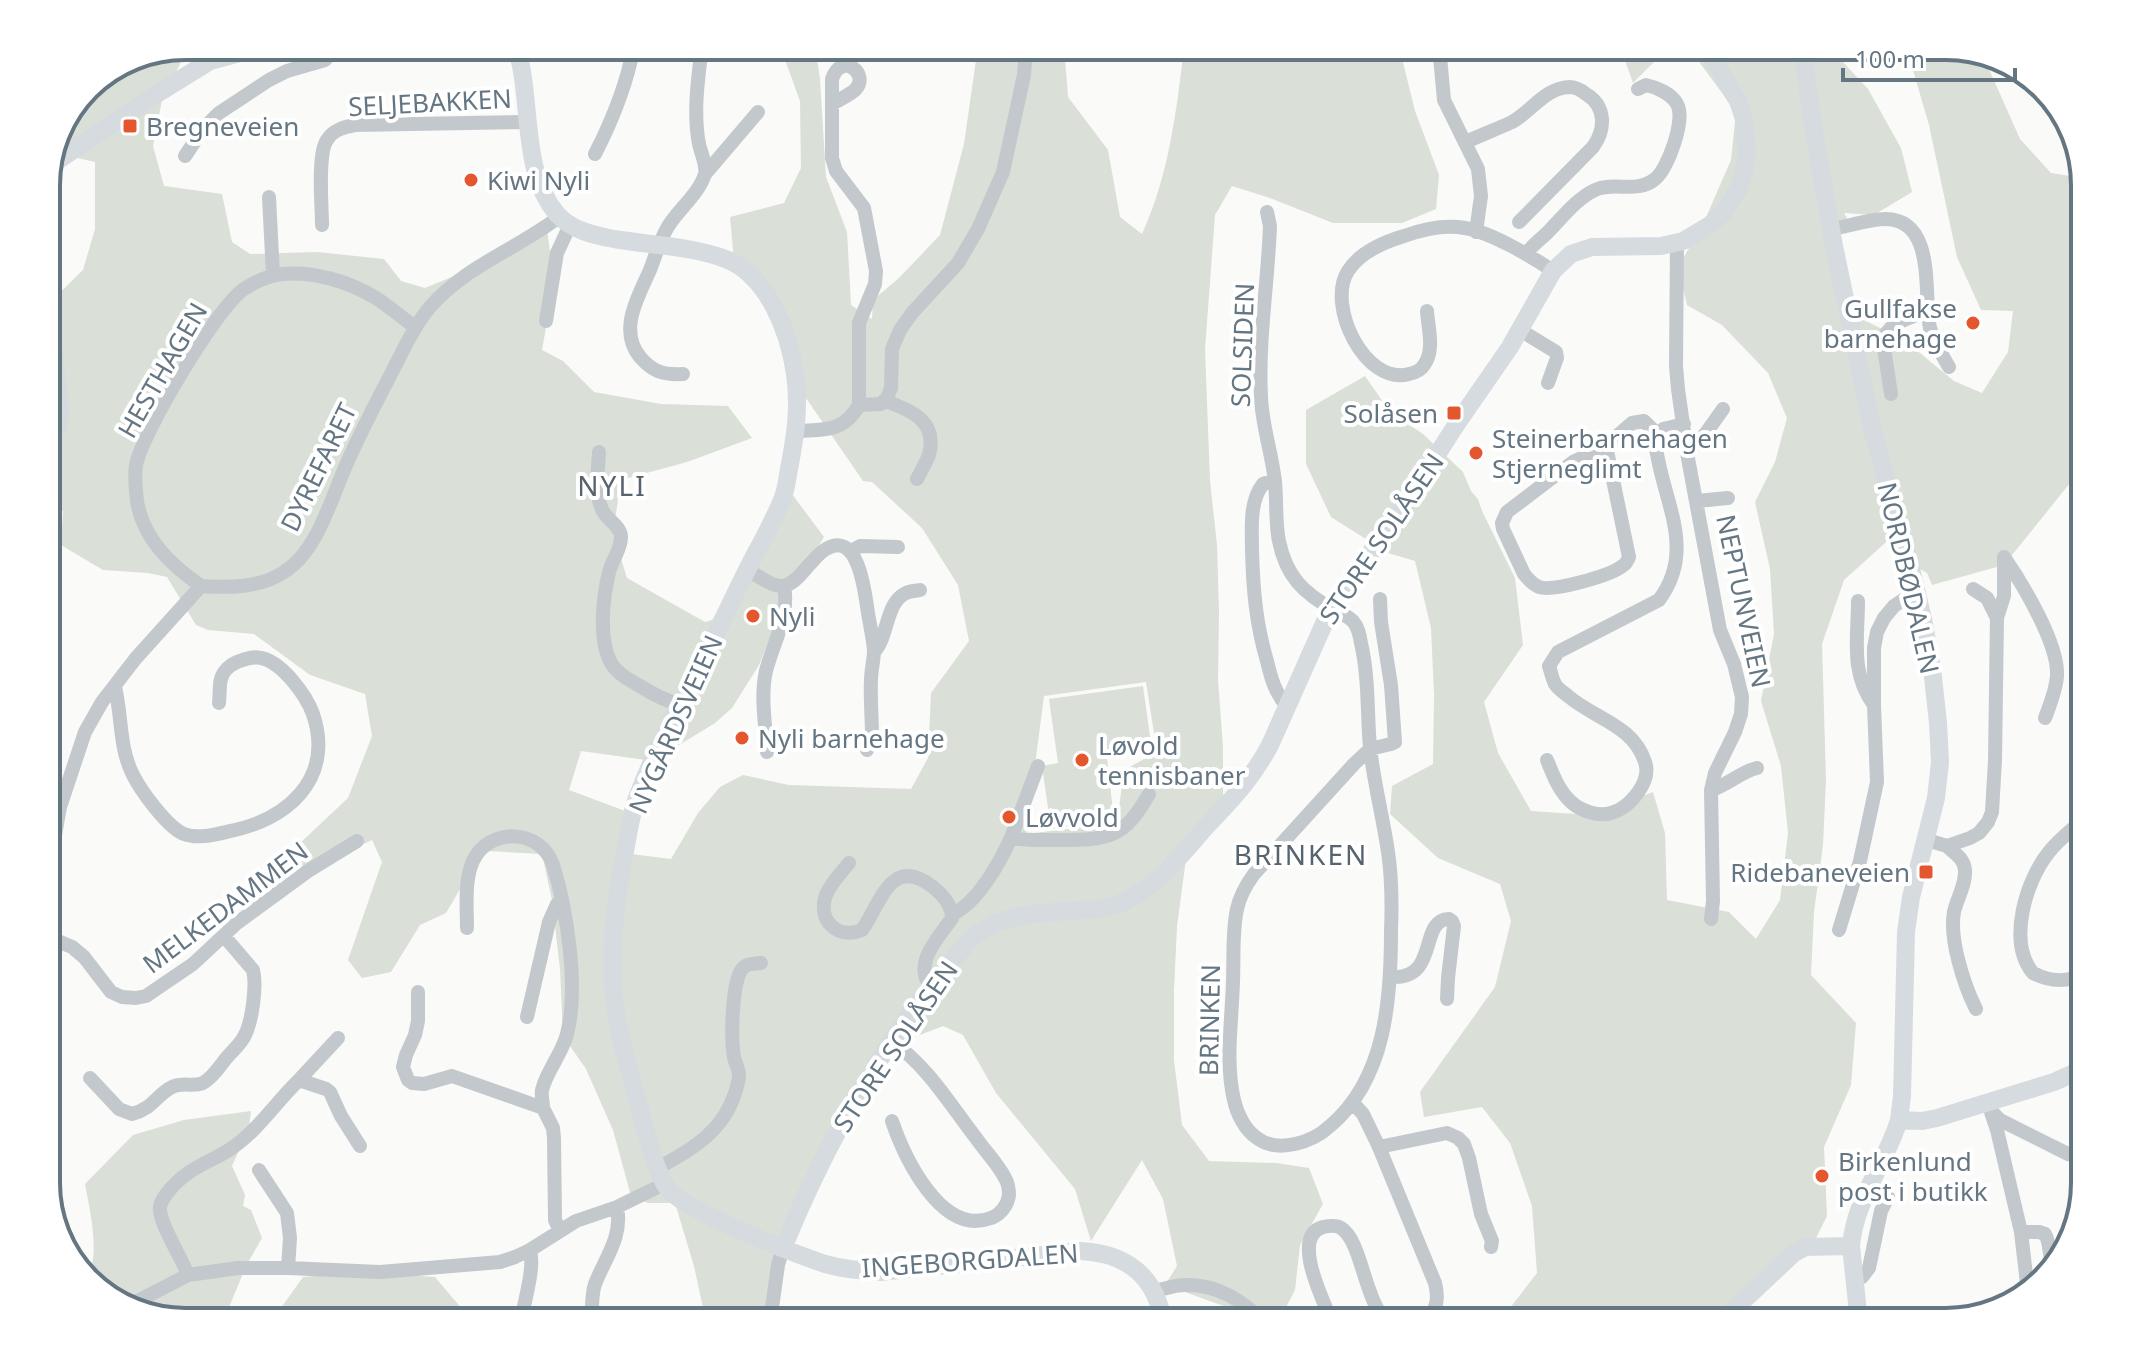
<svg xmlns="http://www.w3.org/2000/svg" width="2131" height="1368" font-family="'Noto Sans',sans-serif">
	<rect width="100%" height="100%" fill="#fafaf8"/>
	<path fill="#dadfd7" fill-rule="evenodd" d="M780,46H815L820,79L826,177L847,232L851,305L872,319L873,300L899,278L940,235L964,144L978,46H1064L1068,97L1108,150L1120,217L1142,234C1169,175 1177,109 1184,46H1399L1415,111L1439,175L1436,209L1402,223H1333L1270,198L1232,186L1215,215L1205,349L1210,481L1217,545L1219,612L1218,680L1223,747V804L1186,859L1177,926L1174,991V1060L1182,1125L1209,1161L1276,1163L1309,1168L1323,1204L1300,1245L1295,1290L1280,1319L1235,1310L1165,1285L1177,1266L1163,1199L1142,1160L1091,1241L1075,1189L996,1093L963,1035L943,1026L879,1051L787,1231L776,1322H706L694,1266L675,1203H648L631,1196L613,1130L586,1069L563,1036L560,969L552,900L542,854L487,851L466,879L446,913L420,925L391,972L362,978L348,960L382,862L372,840L312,869H295L298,845L348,798L372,736L365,694L310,675L254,634L208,630L196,625L167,577L148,573L103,570L61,545L63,511L46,506V306L83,270L95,229V162L73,157L46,176L87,86L132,56L173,48L180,64L162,100L153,146L164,186L222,194L232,242L250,254L317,252L384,259L401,281L425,288L488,262L547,229L554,282L542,350L563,361L594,392L661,404L728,406L752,438L687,462L621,480L613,533L627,578L705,622L721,617L786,486L824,537L785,601L759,665L732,708L715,723L653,761L581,751L569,790L633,814L631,854L671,859L698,813L720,787L743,775L789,785L911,789L928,758L931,693L969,641L958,585L922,528L872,482L863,481L786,369L772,313L734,261L730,217L784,203L801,168L800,101ZM1146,682L1157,752L1124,770L1117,823L1026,834L1044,696Z
		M1620,46H1828L1868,89L1901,148L1912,192L1874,215L1844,213L1847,218L1833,227L1852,314L1904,340L1954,381L1982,393L2008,352L2013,311L1981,310L1957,257L1929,125L1906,46H1946L1984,58L2020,139L2051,173L2083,178L2085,184V422L2079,432L2074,478L2004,565L1932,585L1927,573L1910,563L1895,534L1844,580L1822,644L1826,780L1823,845L1814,912L1811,975L1856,1023L1851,1085L1824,1147L1827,1216L1815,1240L1726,1322H1488L1510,1308L1537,1273L1532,1206L1510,1143L1482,1107L1424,1117L1420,1092L1495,987L1511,921L1500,884L1438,858L1390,814L1392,786L1433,764L1434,695L1431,628L1415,561L1388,553L1331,517L1306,464V410L1365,376L1390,412L1423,434L1463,472L1471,491L1478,499L1482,511L1515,578L1523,645L1484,702L1498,753L1531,811L1591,815L1653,792L1665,833L1667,900L1729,912L1756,939L1780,900L1788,833L1781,766L1761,701L1774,634L1770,569L1755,502L1775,462L1787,418L1768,373L1722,325L1687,305L1678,267L1704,222L1731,160L1736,112L1697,59L1669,47L1633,83Z
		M1143,686L1152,751L1107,758L1114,820L1051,829L1042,766L1058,763L1049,699Z
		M251,1111L249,1128L232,1166L245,1195L243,1206L251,1210L262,1238L246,1266L223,1322H185L108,1299L88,1277C100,1252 90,1211 85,1184L133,1135L184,1120Z
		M361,1272L435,1277L468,1316L467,1322H271L303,1277Z"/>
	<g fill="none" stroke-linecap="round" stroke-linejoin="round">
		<path stroke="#c3c8cc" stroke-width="14" d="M1439,46L1444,100L1478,169L1481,196L1476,232
			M2047,95L2072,145
			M1466,142C1481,135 1497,129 1512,122C1532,111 1545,88 1569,87C1576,87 1581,90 1586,94C1606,106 1606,129 1593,147L1519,222
			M595,154C612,121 627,83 634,46
			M185,156L203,129L219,113L269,80L287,71L325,60L337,46
			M706,173L758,112
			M269,197L273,275
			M1267,212L1270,226C1268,282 1258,340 1261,397C1262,426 1272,453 1275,482C1277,501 1275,522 1279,541C1286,576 1303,593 1334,610C1341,614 1351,617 1355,624C1359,630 1360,637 1361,643C1369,678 1367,713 1370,748C1374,783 1383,818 1388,852C1392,878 1392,905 1391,931C1391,999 1386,1079 1330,1126C1313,1142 1278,1154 1257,1138C1245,1130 1237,1114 1234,1100C1225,1062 1232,1020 1233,981C1234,958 1232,932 1237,909C1240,895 1246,885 1254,874L1354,764L1370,749L1391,744L1395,742L1391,685L1381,622L1380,599
			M322,225C322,206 317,154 327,140C333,130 344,127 355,125L529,122
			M1832,229C1849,226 1869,219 1886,219C1937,220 1923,296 1930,328C1934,342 1942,355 1949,367
			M1677,242L1676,366L1678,389L1687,453L1720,630L1734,664L1742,697L1741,714L1735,732L1715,773L1711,790L1713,901L1711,919
			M1526,254C1532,245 1541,239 1548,232C1562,218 1576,199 1595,190C1614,181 1637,194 1655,179C1668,169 1686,119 1677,104C1672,94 1656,87 1646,85L1638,89
			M1427,311C1428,327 1435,351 1424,365C1421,370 1414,373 1409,374C1365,386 1326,305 1348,271C1360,252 1384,242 1404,236C1423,229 1444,224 1465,228C1490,232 1531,256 1553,271
			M546,321L557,253L570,225
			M1520,330L1556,352L1557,358L1548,383
			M683,374C663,375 653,372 640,357C618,330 638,297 650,270C655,257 659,243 666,230C676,211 698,196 705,174C707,166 701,153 699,144C693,112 698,79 702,46
			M1891,394L1883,341C1888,321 1911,319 1928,310
			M885,401C911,410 938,421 929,455C926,463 921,471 917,479
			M859,405L881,404L887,398L891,388L892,349L900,330L912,313L958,263L978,229L1003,172L1024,75L1026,46
			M796,431C824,430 844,432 859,405V323L875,284L876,271L864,208L836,171L832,158V79C841,51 871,74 855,90C849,95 839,100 832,104
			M1606,446L1629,557C1626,563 1627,563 1621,567C1608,576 1553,592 1539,587C1532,584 1528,579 1524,574L1503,529L1502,523L1507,512L1573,462L1602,449L1632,423L1644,421L1657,434
			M599,452C598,470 595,490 601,507C604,519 621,525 621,537C621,550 612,560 609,572C603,597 598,639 611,663C617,674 630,680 640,686C651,693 666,701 679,704
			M1687,453L1706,433L1723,409
			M1275,480L1263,484C1249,502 1252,528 1252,550C1253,589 1256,624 1267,661C1271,678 1275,693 1287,706
			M1697,501L1728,498
			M851,551L860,546L898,547
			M2004,557C2022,583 2059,644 2057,676C2056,690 2050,705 2045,718
			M747,570C778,587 783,597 808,566C814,560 819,553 826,549C859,529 865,594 868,613C870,625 873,638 874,650C874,660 871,670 871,680C870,699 872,717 872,736L871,743L867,750
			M201,586C171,565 143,539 137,501C136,490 134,476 136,465C142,433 217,307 244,289C254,282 270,275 283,274C314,271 350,282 376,298C390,307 402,318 415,327
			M1858,601C1858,637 1850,674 1874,705
			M1997,618L2004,596V557
			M874,652C889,636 885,603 906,593C910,591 915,591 920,590
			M115,687C122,716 119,748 133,775C141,791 168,828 184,834C197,839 213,835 226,832C286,821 335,780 313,714C306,695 282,662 261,658C253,656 245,659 237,662C230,665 223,671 221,679C219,686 220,695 219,703
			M767,752C766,726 760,697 766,671C773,643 790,616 784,586
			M1547,760C1553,775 1559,791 1571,802C1581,811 1599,817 1611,813C1630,808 1652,781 1645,762C1633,725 1595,719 1568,696C1563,692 1558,689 1555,684C1552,678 1551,672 1549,666L1558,652L1659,600C1699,547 1659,495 1655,439L1663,429L1684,424
			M1711,790C1728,785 1740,772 1757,768
			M2085,818C2073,829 2059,839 2049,852C2026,880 2007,942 2033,973C2050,982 2069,983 2085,972
			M1011,838L1038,766
			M1927,840L1947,846L1970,838L1979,833L1988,822L1992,812L1995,760L1997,618L1987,598L1973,589
			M1947,846C1955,854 1964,858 1965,870C1966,885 1957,898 1954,912C1949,939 1964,985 1976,1009
			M849,863C841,873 830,884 826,895C817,920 837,940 862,930C881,903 891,854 933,887C943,895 952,905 952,918C939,937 912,964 931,986
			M46,886L60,807L85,732L102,702L136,658L201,586C229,588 260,588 284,572C318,551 331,498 347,463C361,431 377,401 393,370C404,349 414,326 430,307C464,267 517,249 559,217
			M952,914C977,904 1000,862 1011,838C1028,841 1044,840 1061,840C1109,840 1124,838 1149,794
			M467,928C467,907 464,881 473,861C488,827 541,828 553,865C567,910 579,988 567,1034C562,1054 547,1070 542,1090C541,1095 543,1102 543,1108
			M1839,930L1860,861L1877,782L1874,705V648L1877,632L1884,618L1894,606L1916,591
			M46,936L72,947L84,957L111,992L122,997L136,998L146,996L193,964L237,923L308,871L357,841
			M1391,977C1440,980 1418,920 1449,919L1452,921L1454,926L1448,978L1447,999
			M418,992V1021L415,1035L406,1055L403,1067L408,1080L412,1083L424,1084L452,1076L543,1108L553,1128L554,1138L555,1220L560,1231
			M527,1017L549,922L557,904L561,903
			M90,1078L119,1109L132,1114C154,1108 156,1095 172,1087C182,1082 193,1087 203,1083C212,1078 218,1069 224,1061C230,1053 239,1046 244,1037C252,1023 257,986 253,970L224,936
			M299,1080L338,1038
			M1353,1103L1363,1114L1379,1147L1435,1283C1439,1299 1437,1310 1425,1322
			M1991,1112L1997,1130L2021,1232L2028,1292
			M1993,1113L2000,1120L2068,1154L2085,1159
			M892,1121C904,1156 941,1237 991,1218C1000,1215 1008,1205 1009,1195C1009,1190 1008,1183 1005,1178C998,1164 985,1151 976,1138C951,1106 927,1065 892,1042
			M1379,1147L1447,1133L1458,1138L1464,1144L1469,1158L1481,1214L1492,1241L1491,1247
			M657,1165H663C695,1148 724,1129 735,1093C737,1087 739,1080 739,1075C739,1069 735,1063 734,1057C731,1040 731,977 744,967C748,963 755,964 761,963
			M259,1170L287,1213L290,1238L288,1268
			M2021,1232H2039L2045,1234C2051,1244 2048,1256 2054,1267
			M188,1275C182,1258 158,1222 160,1207C161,1199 168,1192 173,1186C191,1167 208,1163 229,1150C257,1132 276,1102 299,1080L326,1089L330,1092L341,1116L360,1146
			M1854,1281L1862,1277L1869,1268L1881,1211L1888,1197
			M1154,1291C1164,1289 1175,1285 1185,1285C1216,1284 1243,1300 1263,1322
			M130,1305L188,1275L238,1268H288L380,1272L500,1262L515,1257L530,1250L576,1221L617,1207L664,1184
			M521,1322C524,1301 535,1269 530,1250
			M592,1322C592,1310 591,1296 595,1284C605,1258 623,1237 617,1207
			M770,1322L778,1265L783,1248
			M1332,1322C1324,1302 1290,1236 1323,1227C1328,1226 1337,1225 1341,1228C1362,1241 1364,1300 1387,1322"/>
		<path stroke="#d6dbdf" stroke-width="18" d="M516,46C533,99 520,171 557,214C571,230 593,235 614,239C650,245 688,246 723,258C768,274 789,332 795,374C800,407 795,438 789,469C787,480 786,491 782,500C773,522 761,543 750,564C731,602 713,641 693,679C672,718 651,759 636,801C630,818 628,838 624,856C614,905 609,956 615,1006C619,1040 631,1074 639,1106C645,1128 655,1172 668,1189C685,1211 795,1254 825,1264C843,1269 862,1271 880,1272L1080,1251C1126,1253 1156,1276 1163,1322
			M1802,46L1813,126L1834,246L1873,432L1909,560L1923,619L1932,668L1938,723L1940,762L1936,798L1911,897L1906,932L1902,1096L1899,1120
			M51,165L155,95L210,61L251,50L295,46
			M46,299L55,359L60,416L58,426L46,452
			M1851,1246L1859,1322
			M783,1248C824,1148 875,1054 944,971C955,959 963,945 976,935C1005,912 1046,913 1081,910C1089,910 1098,910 1105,908C1147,899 1176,861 1203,830C1230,801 1251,781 1270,745L1331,608L1404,506L1456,425L1510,347L1553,271L1571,254L1592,247L1661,246L1683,241L1710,225L1724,212L1738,190L1743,175L1747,154L1744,119L1738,101L1705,46
			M1719,1322L1741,1303L1794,1253L1805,1247L1851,1246C1855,1199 1886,1163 1899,1120L1922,1121L1937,1118L2054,1082L2085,1068"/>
	</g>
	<g fill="#e4572e" stroke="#fff" stroke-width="3">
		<rect x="122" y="118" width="16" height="16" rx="4"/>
		<circle cx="471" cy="180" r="8"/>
		<circle cx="1973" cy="323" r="8"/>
		<rect x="1446" y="405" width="16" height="16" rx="4"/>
		<circle cx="1476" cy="453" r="8"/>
		<circle cx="753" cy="616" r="8"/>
		<circle cx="742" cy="738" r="8"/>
		<circle cx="1082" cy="760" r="8"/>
		<circle cx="1009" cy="817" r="8"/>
		<rect x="1918" y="864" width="16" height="16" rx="4"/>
		<circle cx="1822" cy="1176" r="8"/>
	</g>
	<g text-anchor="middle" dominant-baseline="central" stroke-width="8" stroke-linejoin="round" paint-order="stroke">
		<g font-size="26" fill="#657683" stroke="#fff">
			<text transform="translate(430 102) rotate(-3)">SELJEBAKKEN</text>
			<text transform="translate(1242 345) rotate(-88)">SOLSIDEN</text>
			<text transform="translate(162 370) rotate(-60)">HESTHAGEN</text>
			<text transform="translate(318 467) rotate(-64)">DYREFARET</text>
			<text transform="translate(1381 538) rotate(-56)">STORE SOLÅSEN</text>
			<text transform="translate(1909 578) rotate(77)">NORDBØDALEN</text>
			<text transform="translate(1744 601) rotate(78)">NEPTUNVEIEN</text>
			<text transform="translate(675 724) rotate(-66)">NYGÅRDSVEIEN</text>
			<text transform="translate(225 907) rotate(-37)">MELKEDAMMEN</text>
			<text transform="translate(1209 1020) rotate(-89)">BRINKEN</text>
			<text transform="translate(895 1046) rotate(-56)">STORE SOLÅSEN</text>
			<text transform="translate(970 1260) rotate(-4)">INGEBORGDALEN</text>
		</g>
		<g font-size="26" fill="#657683" stroke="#fff" text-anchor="start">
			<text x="146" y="126">Bregneveien</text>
			<text x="487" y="180">Kiwi Nyli</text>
			<text x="1957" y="308" text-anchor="end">Gullfakse<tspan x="1957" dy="30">barnehage</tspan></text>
			<text x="1438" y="413" text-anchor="end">Solåsen</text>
			<text x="1492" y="438">Steinerbarnehagen<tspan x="1492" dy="30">Stjerneglimt</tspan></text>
			<text x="769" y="616">Nyli</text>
			<text x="758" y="738">Nyli barnehage</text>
			<text x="1098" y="745">Løvold<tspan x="1098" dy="30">tennisbaner</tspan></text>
			<text x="1025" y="817">Løvvold</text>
			<text x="1910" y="872" text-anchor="end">Ridebaneveien</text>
			<text x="1838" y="1161">Birkenlund<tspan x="1838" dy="30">post i butikk</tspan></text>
		</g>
		<g font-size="28" letter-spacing="2" fill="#57646e" stroke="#fff">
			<text x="612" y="485">NYLI</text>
			<text x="1301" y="854">BRINKEN</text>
		</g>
	</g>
	<path d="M0 0H2131V1368H0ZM185 60H1946A125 125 0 0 1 2071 185V1183A125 125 0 0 1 1946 1308H185A125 125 0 0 1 60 1183V185A125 125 0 0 1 185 60Z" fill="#fff" fill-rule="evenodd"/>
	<path fill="none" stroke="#657683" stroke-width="4" d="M185 60H1946A125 125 0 0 1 2071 185V1183A125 125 0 0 1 1946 1308H185A125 125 0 0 1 60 1183V185A125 125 0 0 1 185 60Z"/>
	<path d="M1843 68v12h172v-12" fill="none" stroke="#657683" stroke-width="4"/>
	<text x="1855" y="68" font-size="24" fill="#657683" stroke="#ffffff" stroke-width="6" paint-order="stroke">100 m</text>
</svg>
